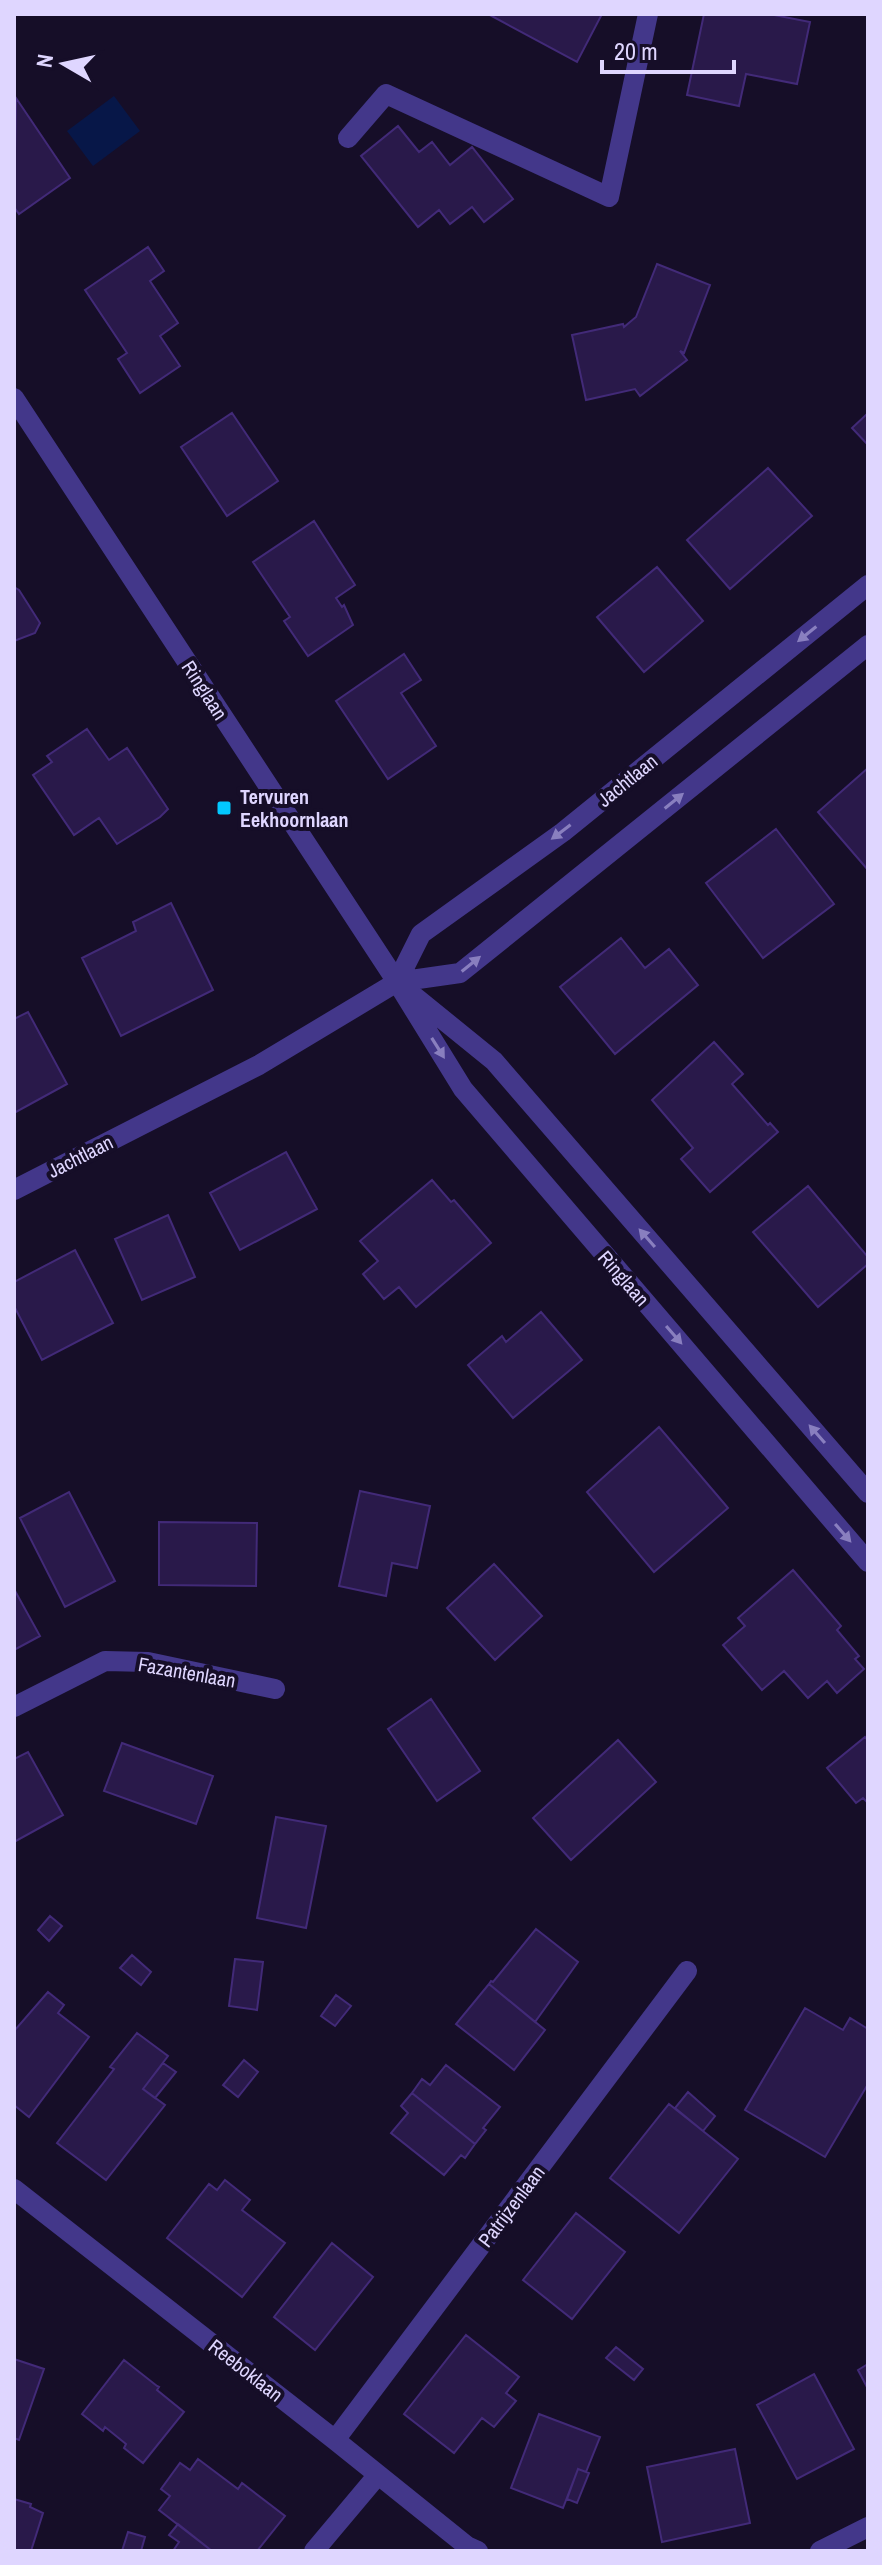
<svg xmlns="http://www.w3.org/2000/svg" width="882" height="2565" font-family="'Archivo Narrow',sans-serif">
	<rect width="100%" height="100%" fill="#160e28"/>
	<path fill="#071748" d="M114,96L140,131L93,166L67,131Z"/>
	<path fill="#29194a" stroke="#422a78" stroke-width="2" d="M488,14H602L577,62Z
		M704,14H769L810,22L797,84L746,74L739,106L687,95Z
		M16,98L70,178L19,214L14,207Z
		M398,126L419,152L432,142L450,165L472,147L513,199L484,222L472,207L450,224L439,210L418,227L361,156Z
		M148,247L164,271L150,281L178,323L160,336L180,366L140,393L118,359L127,353L85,290Z
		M657,264L710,285L684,353L680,351L687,360L640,396L635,389L586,400L572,335L623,324L624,327L636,317Z
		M232,413L278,481L227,516L181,447Z
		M868,413V445L852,428Z
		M768,468L812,516L730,589L687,540Z
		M314,521L355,585L336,598L342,607L344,605L353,625L308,656L284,621L290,617L253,562Z
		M657,567L703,621L644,672L597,617Z
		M14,587L19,590L40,623L35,633L14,641Z
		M404,654L421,680L401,693L436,746L388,779L336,701Z
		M87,729L109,760L127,748L168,809L160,817L117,844L99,818L74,835L33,775L52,762L47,756Z
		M868,768V870L818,812Z
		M776,829L834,904L763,958L706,883Z
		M171,903L213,990L121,1036L82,958L136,931L133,922Z
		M621,938L645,968L669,949L698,985L615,1054L560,987Z
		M28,1012L67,1084L14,1113V1019Z
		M714,1042L743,1074L732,1084L768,1125L770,1123L778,1132L710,1192L681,1159L693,1148L652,1100Z
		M286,1152L317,1209L240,1250L210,1193Z
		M432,1180L451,1202L454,1200L491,1243L416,1307L399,1287L384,1299L363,1274L378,1261L360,1241Z
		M808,1186L868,1257V1264L818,1307L753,1232Z
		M168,1215L195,1277L142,1300L115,1239Z
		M75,1250L113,1323L42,1360L14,1306V1282Z
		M541,1312L582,1360L513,1418L468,1365L502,1336L506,1342Z
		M659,1427L728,1508L654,1572L587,1492Z
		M360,1491L430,1506L417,1568L392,1563L386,1596L339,1586Z
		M69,1492L115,1581L65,1607L20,1518Z
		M159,1522L257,1523L256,1586L159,1585Z
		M494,1564L542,1616L495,1660L447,1608Z
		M793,1570L841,1626L837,1630L859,1656L855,1659L864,1669L837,1693L827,1681L808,1698L784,1671L762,1690L723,1645L745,1626L738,1618Z
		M14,1589L40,1636L14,1650Z
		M431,1699L480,1771L437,1801L388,1729Z
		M865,1737L868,1741V1803L863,1798L856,1803L827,1768Z
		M618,1740L656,1782L571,1860L533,1818Z
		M122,1743L213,1776L196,1824L104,1791Z
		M28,1752L63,1815L14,1842V1759Z
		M276,1817L326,1826L306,1928L257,1918Z
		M50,1916L62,1926L49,1941L38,1930Z
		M536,1929L578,1962L535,2022L489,1984L491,1981L493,1982Z
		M132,1955L151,1972L141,1985L120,1968Z
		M235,1959L263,1962L257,2010L229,2006Z
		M489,1984L545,2030L514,2070L456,2024Z
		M48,1992L64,2005L58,2013L89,2037L29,2117L14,2105V2031Z
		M336,1995L351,2006L335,2026L321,2016Z
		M805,2008L843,2030L850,2018L868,2029V2084L825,2157L745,2110Z
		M137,2033L168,2056L143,2089L165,2105L106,2180L57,2143L114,2069L110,2067Z
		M244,2060L258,2072L238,2097L223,2085Z
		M163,2063L176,2072L155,2098L143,2089Z
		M446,2065L500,2107L483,2128L486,2130L475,2144L412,2093L422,2079L430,2085Z
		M688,2092L715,2116L703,2131L675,2108Z
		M412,2093L475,2144L465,2158L461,2155L444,2175L391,2133L408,2113L401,2106Z
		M669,2104L738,2159L679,2233L610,2178Z
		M225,2180L250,2200L242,2210L285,2243L242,2297L167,2238L209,2184L217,2190Z
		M576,2213L625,2252L572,2319L523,2280Z
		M332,2243L373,2277L315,2350L274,2317Z
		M466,2335L519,2377L506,2393L516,2401L494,2427L482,2418L454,2453L404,2414Z
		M616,2347L643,2369L634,2380L606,2358Z
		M14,2359L44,2369L19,2440L14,2438Z
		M124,2360L157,2386L159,2387L157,2390L184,2412L143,2463L124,2448L126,2444L105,2427L103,2431L82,2414Z
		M868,2364V2389L858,2370Z
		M814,2374L854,2449L797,2479L757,2405Z
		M539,2414L600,2437L586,2472L578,2469L563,2508L511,2488Z
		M735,2449L750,2523L662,2542L647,2467Z
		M198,2459L238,2489L242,2483L285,2516L257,2551H212L159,2510L170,2496L161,2489L180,2463L190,2470Z
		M578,2469L589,2473L577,2503L567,2499Z
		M14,2499L31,2504L30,2507L43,2513L31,2551H14Z
		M178,2524L212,2551H173L179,2542L169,2535Z
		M128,2532L145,2537L141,2551H122Z"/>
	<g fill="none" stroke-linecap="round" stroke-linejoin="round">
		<path stroke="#43378a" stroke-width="20" d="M348,138L386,94L609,197L648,14
			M14,398L397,982L463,1089L868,1562
			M397,982L421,934L563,832L868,585
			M409,992L494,1061L868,1493
			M14,1190L259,1065L397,982L460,973L868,645
			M14,1707L105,1661L148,1662L275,1689
			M14,2189L335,2440L467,2546L478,2551
			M335,2440L687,1971
			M314,2551L377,2476
			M820,2551L868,2527"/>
	</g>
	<defs><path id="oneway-solid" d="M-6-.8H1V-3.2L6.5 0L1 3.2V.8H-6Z" transform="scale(2)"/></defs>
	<g fill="#897fbf">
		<use href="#oneway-solid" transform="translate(807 634) rotate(141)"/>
		<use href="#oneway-solid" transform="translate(674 801) rotate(-39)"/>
		<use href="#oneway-solid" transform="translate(561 832) rotate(143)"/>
		<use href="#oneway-solid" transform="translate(471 964) rotate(-39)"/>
		<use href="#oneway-solid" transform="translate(438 1048) rotate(58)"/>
		<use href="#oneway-solid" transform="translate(647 1238) rotate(-131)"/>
		<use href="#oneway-solid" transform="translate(674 1335) rotate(49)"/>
		<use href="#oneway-solid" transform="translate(817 1434) rotate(-131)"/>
		<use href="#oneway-solid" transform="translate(843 1533) rotate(49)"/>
	</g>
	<rect fill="#02c8ff" stroke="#160e28" stroke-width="3" x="216" y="800" width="16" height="16" rx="4"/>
	<g text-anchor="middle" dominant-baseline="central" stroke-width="8" stroke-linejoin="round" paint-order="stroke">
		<g font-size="20" fill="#dfd6ff" stroke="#160e28">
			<text transform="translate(205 690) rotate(57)">Ringlaan</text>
			<text transform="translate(627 780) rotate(-39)">Jachtlaan</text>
			<text transform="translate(80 1156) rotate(-27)">Jachtlaan</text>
			<text transform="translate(624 1278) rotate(49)">Ringlaan</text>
			<text transform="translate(187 1672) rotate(10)">Fazantenlaan</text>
			<text transform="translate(511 2206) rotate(-53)">Patrijzenlaan</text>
			<text transform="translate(246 2370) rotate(38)">Reeboklaan</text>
		</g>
		<g font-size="20" font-weight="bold" fill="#dfd6ff" stroke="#160e28" text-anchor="start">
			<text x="240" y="796">Tervuren<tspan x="240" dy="23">Eekhoornlaan</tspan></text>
		</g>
	</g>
	<rect width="882" height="2565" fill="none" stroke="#dfd6ff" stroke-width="32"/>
	<g transform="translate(64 64) rotate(279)" stroke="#160e28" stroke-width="6" paint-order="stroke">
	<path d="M0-6L14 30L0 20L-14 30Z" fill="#dfd6ff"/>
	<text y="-12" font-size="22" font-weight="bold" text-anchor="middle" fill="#dfd6ff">N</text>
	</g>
	<path d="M602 60v12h132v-12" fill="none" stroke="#dfd6ff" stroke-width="4"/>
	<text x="614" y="60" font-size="24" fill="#dfd6ff" stroke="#160e28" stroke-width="6" paint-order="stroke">20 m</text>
</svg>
